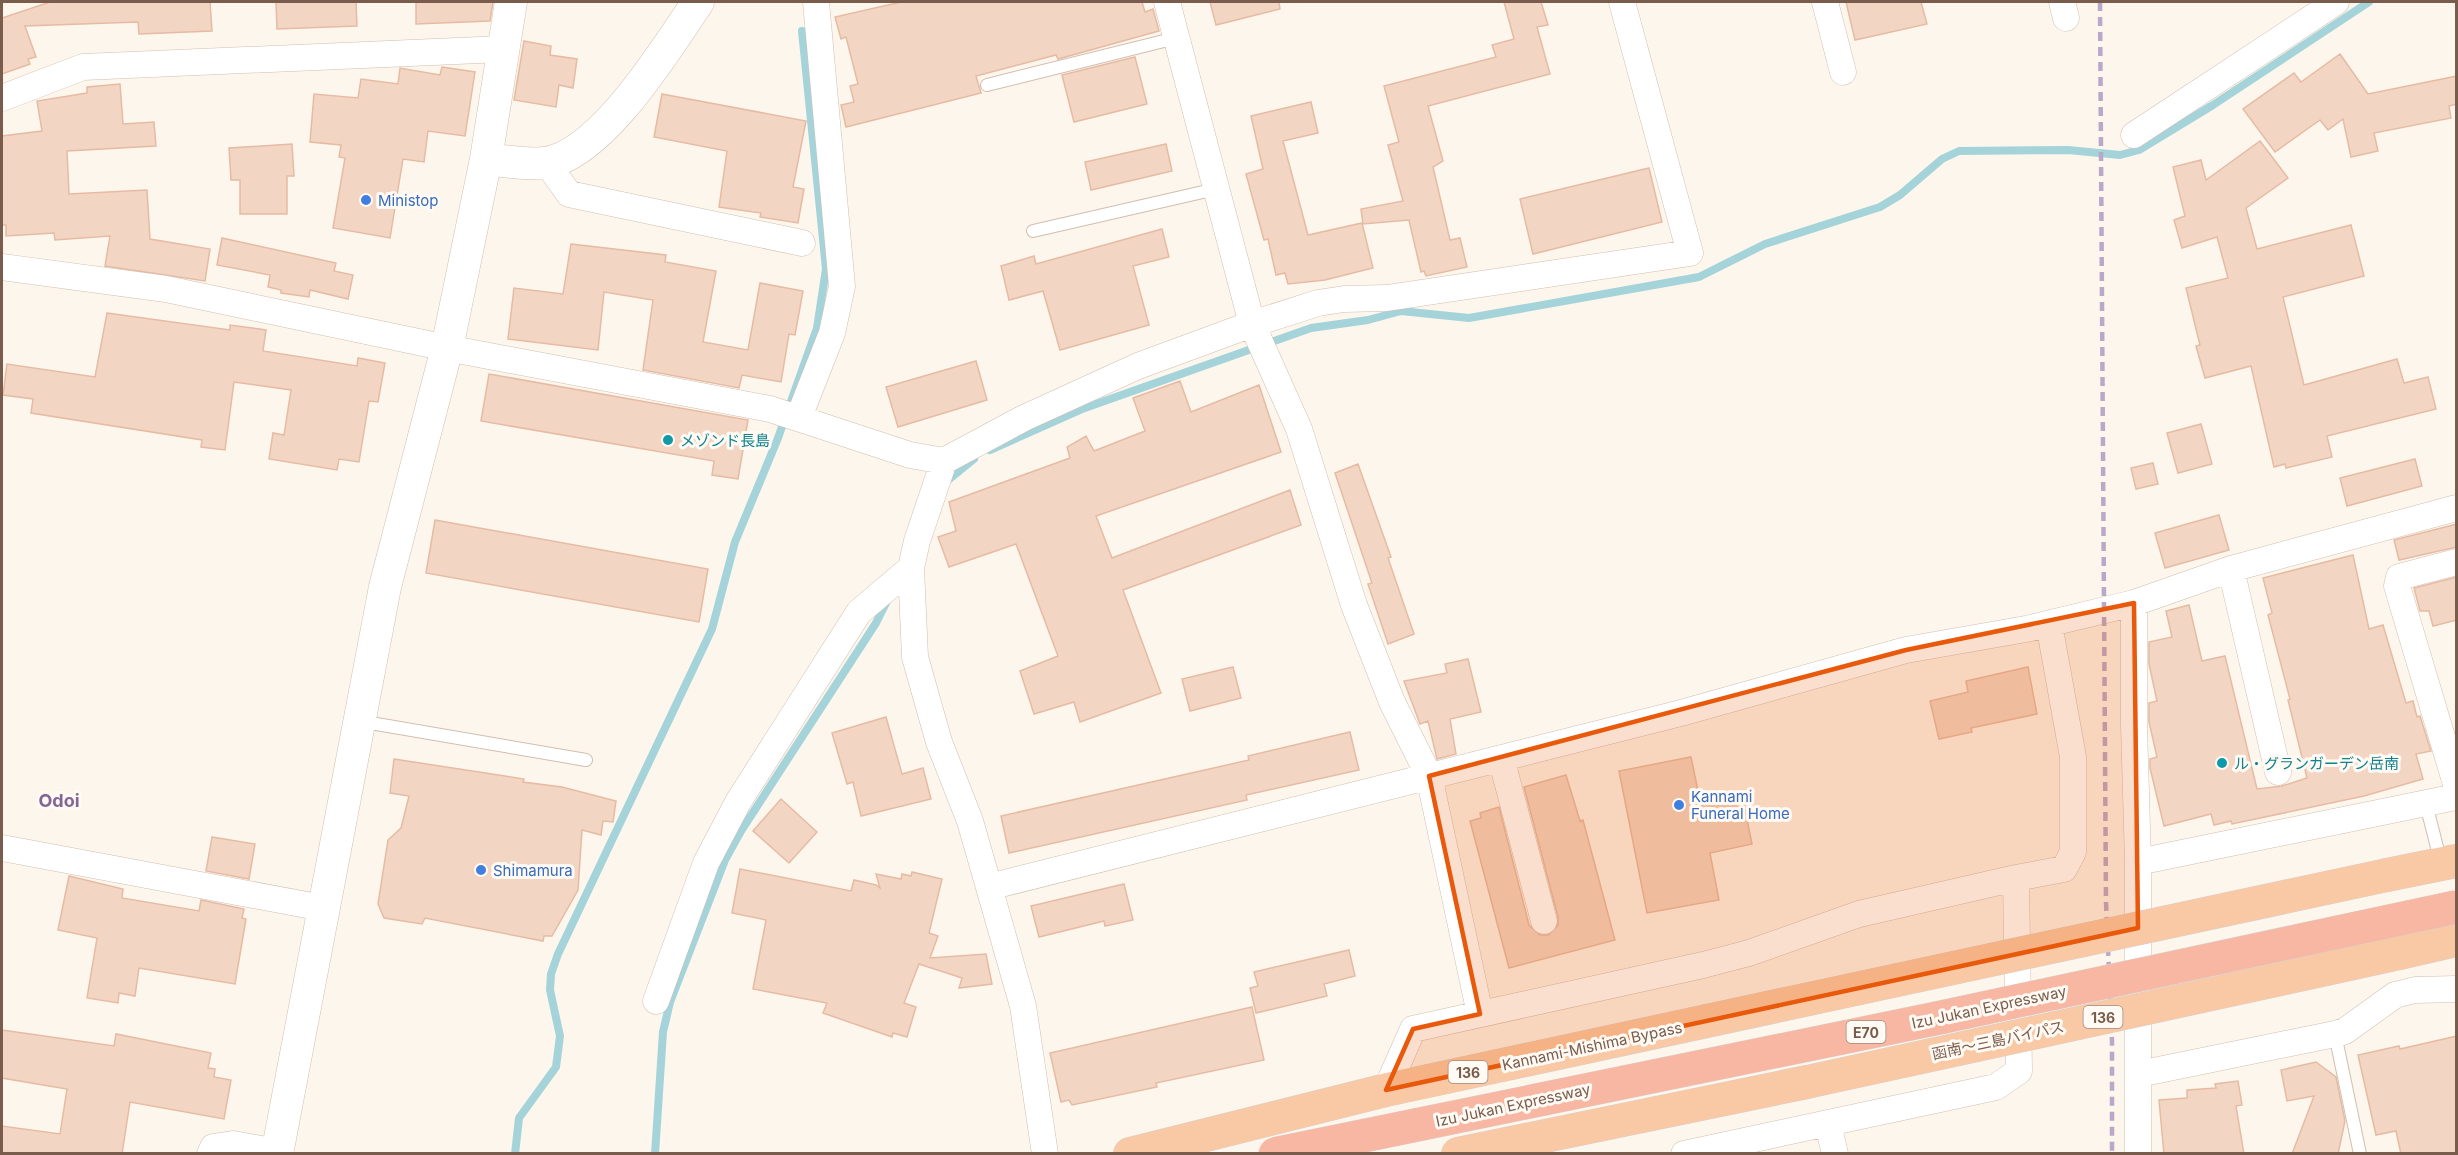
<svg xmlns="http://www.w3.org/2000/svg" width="2458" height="1155" font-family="Inter,'Noto Sans JP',sans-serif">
	<rect width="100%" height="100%" fill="#fdf6ec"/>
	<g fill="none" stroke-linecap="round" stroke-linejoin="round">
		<path stroke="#a5d3da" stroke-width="8" d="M990,450L1082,409L1311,328L1368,320L1401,311L1469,318L1699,277L1765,244L1880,207L1900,195L1942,159L1959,151L2068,150L2120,155L2139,150L2213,105L2369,2
			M947,481L974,459
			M515,1154L519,1118L556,1067L560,1036L550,990L551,974L558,954L712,629L735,542L778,438L817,328L826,269L802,31
			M655,1154L663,1032L670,1002L725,860L741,831L876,623L887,601"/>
	</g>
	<path fill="#f3d5c3" stroke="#e6bba3" stroke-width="1.5" d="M50,2H210L212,31L139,34L138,22L25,26L36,57L28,59L30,64L2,74V18Z
		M276,2H356L357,26L277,29Z
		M416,2H493L490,21L416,24Z
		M901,2H1142L1145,12L1153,9L1159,31L1058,59L1056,55L976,76L981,93L846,127L841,105L854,102L850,86L858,84L846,37L841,39L835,17Z
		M1210,2H1279L1280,9L1216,25Z
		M1504,2H1541L1548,25L1537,27L1550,74L1428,106L1443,161L1433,167L1450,240L1460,238L1467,267L1426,276L1424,271L1421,272L1409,220L1363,224L1361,209L1403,201L1388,145L1399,142L1384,86L1496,57L1492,45L1514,39Z
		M1846,2H1921L1927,24L1855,40Z
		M524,41L551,46L550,55L577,59L573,88L559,85L556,107L514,100Z
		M2340,54L2368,94L2457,76V104L2449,106L2451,118L2374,133L2378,151L2351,157L2343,119L2328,130L2320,120L2275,152L2243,109L2294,73L2301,82Z
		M1135,57L1147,104L1074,122L1062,75Z
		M442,67L475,72L465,136L428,131L424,162L403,159L390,238L333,228L345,158L339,157L341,145L310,142L314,94L358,98L361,79L398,84L400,68L440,75Z
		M120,84L123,124L154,122L156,146L67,151L69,194L147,190L150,239L210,249L205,281L105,266L110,236L55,240L54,233L6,236V225H2V136L42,131L37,101L87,93V87Z
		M662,94L806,121L793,187L804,189L798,223L760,217L761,213L719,207L727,151L654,137Z
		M1311,102L1318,133L1283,141L1308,235L1362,223L1373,268L1325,280L1288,284L1285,273L1276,275L1268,239L1264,240L1246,174L1263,169L1251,116Z
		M2260,141L2288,178L2246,208L2257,249L2351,225L2364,276L2283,297L2304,385L2397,359L2404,383L2428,377L2436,409L2327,436L2332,457L2286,468L2285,464L2274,467L2251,366L2205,378L2196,346L2200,345L2186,288L2228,278L2217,237L2182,248L2174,220L2185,216L2173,167L2201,160L2206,180Z
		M292,144L294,176H287V214H240V180H231L229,148Z
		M1166,144L1172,171L1091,190L1085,162Z
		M1649,168L1662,222L1533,254L1520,199Z
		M1162,229L1169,257L1133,266L1149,325L1060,350L1043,291L1009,300L1001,266L1034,256L1036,264Z
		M222,238L336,263L334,271L353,275L348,299L310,290L309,297L281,293V290L268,287L270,275L217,265Z
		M571,244L666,255L665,262L716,271L703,342L748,350L760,283L803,291L795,335L789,334L781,382L742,375L739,388L643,370L653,300L604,292L598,350L508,339L514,288L563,294Z
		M107,313L230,330V325L266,330L263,351L357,366L358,358L385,363L378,402L369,401L359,462L339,459L337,470L269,459L273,433L284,435L291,390L234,382L225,450L201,447L202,440L31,413L33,399L3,395L7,364L95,377Z
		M976,361L987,400L898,427L886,387Z
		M489,374L748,420L738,479L712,475L714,461L481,421Z
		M1180,381L1191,412L1259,385L1281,452L1096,516L1112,558L1290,490L1301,525L1123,590L1161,693L1080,722L1074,702L1034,714L1020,671L1058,656L1016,544L949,567L938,537L956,531L949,502L1070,458L1067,447L1086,436L1094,451L1145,431L1133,398Z
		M2201,424L2212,464L2178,473L2167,433Z
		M2415,459L2422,486L2347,506L2340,478Z
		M2153,463L2158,484L2136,489L2131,468Z
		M1358,464L1391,557L1388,558L1414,634L1388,644L1368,584L1372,583L1335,473Z
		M2219,515L2229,550L2165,568L2155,533Z
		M435,520L708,569L699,622L426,573Z
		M2457,524V547L2399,560L2394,540Z
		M2353,555L2369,629L2383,625L2406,703L2413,701L2417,717L2420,716L2431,751L2416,754L2423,779L2364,796L2232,824L2231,821L2214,825L2211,814L2164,826L2150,768V759L2157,757L2149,722V703L2157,701L2149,664V642L2172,637L2166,611L2189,605L2202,661L2225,656L2257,789L2282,786L2307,778L2288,700L2290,699L2268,615L2272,613L2263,578Z
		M2457,577V620L2433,626L2429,611H2420L2414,588Z
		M1468,659L1481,712L1450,719L1456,754L1437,759L1428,721L1420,724L1404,681L1447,673L1445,664Z
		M1233,667L1241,698L1190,711L1182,679Z
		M2028,667L2037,714L1971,728L1972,732L1939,739L1930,701L1968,692L1966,681Z
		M886,717L902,774L923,768L931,799L861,816L853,782L847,784L832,733Z
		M1350,732L1359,770L1246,795L1247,800L1009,853L1001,816L1249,760L1248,756Z
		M1691,757L1701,805L1742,795L1752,844L1710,853L1719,900L1647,913L1619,771Z
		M394,759L524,779L523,782L562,787L616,801L613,822L603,821L601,835L582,830L578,890L552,936H544L543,941L425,918L422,924L384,918L378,904L388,840L401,828L409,796L390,793Z
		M1566,775L1580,821L1583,820L1615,940L1509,968L1470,821L1481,818L1480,813L1499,807L1529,925L1540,935H1548L1558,925V917L1524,787Z
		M781,799L817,832L789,863L753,831Z
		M212,837L255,844L249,879L206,871Z
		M740,869L851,891L854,880L876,885L880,888L876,874L901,879L902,874L911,876L912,872L942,879L929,933L938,936L930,958L986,954L992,984L959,988L962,978L919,964L904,1003L916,1007L907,1037L893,1033L892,1037L823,1013L827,1003L753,989L766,920L732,913Z
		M69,876L123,889L122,898L199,911L201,900L244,909L242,918L246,919L235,984L139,968L135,996L119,993L118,1003L87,998L97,938L58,930Z
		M1124,884L1133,920L1105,926L1104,921L1039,937L1031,906Z
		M1349,950L1355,976L1324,984L1327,996L1256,1013L1250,988L1258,986L1254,972Z
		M1252,1007L1264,1060L1156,1083L1157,1087L1072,1105L1069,1100L1061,1102L1050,1053Z
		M2,1030L114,1046L116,1034L211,1053L208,1068L215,1069L214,1077L231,1080L224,1119L130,1102L122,1154H2V1126L60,1134L67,1089L2,1078Z
		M2457,1036V1154H2401L2396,1131L2376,1135L2358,1055L2399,1046L2400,1049Z
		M2316,1062L2336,1077L2345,1121L2338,1154H2292L2314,1096L2287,1101L2281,1070Z
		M2238,1081L2242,1105L2236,1106L2244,1154H2164L2159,1100L2187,1098V1090L2216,1088L2215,1084Z"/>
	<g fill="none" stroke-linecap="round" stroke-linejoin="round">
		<g stroke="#d1beb0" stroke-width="14">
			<path id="service" d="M987,85L1176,38
				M1033,231L1216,189
				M359,721L586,760
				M2426,804L2439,855
				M2335,1034L2360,1154"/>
		</g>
		<g stroke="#d1beb0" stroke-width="27">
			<path id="minor" d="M1167,2L1252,324L1299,429L1354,605L1392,702L1429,776L1480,1014
				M1825,2L1843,72
				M2062,2L2066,18
				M2,98L83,67L503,49
				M2134,135L2336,2
				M547,163L569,194L802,243
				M2,267L166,289L447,348L770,409L910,455L944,461L1024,418L1138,366L1252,324L1318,303L1344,299L1387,298L1690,253L1622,2
				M799,417L832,333L842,286L816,2
				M944,461L917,541L911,568L915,657L939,742L970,821L1023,1006L1045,1154
				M2456,562L2399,577L2397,586L2456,784
				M2231,569L2278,772
				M2134,603V726L2138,862V1154
				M1501,758L1544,921
				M2,848L323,908
				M2138,862L2456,797
				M2016,878L2064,869L2073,852V757L2049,624
				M989,887L1681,713L1906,650L2026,629L2134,603L2231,569L2456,508
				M656,1001L706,863L738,802L859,612L911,568
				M2139,1074L2335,1034L2345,1031L2395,995L2415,990L2456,989
				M1386,1090L1413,1029L1703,965L1749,953L1859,914L2016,878L2019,1071L1996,1087L1684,1154
				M1828,1124L1835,1154
				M210,1154L213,1147L233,1144L277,1152"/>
		</g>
		<g stroke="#d1beb0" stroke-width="33">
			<path id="tertiary" d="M486,159C505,161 525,165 545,163C602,155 668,46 698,2
				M277,1154L385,587L447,348L486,159L511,2"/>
		</g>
		<g stroke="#dad1cd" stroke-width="34">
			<path id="trunk" d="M2387,875L2456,861
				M2400,953L2456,940
				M1130,1154L1386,1090L1809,999
				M1458,1154L1807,1082"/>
		</g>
		<use href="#service" stroke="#fff" stroke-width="12"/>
		<use href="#minor" stroke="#fff" stroke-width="26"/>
		<use href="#tertiary" stroke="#fff" stroke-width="32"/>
		<use href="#trunk" stroke="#f9c8a4" stroke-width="33"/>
		<path stroke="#b9a8c9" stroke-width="4.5" stroke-dasharray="9 6" stroke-linecap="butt" d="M2100,2L2106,902L2112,1041V1154"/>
		<g stroke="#dad1cd" stroke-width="34" stroke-linecap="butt">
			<path id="trunk-bridge" d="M1809,999L2387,875
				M1807,1082L2400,953"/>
		</g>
		<g stroke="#dad1cd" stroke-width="34" stroke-linecap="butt">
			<path id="motorway-bridge" d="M1275,1154L1938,1018L2456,907"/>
		</g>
		<use href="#trunk-bridge" stroke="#f9c8a4" stroke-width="33"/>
		<use href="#motorway-bridge" stroke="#f7b7a3" stroke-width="33"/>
	</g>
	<path fill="#e8590c" fill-opacity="0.2" stroke="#e8590c" stroke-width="4.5" stroke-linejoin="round" d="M2134,603L2138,928L1386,1090L1413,1029L1480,1014L1429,776L1906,650Z"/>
	<g fill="#3f7fe0" stroke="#fffaf3" stroke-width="2">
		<circle cx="366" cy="200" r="6"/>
		<circle cx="1679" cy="805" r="6"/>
		<circle cx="481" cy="870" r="6"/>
	</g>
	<g fill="#0f9aa8" stroke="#fffaf3" stroke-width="2">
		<circle cx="668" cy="440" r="6"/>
		<circle cx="2222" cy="763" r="6"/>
	</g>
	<g text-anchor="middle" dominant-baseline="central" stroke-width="6" stroke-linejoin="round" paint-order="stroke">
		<g fill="#fffaf3" stroke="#a28b7f" stroke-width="1.5">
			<rect x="2083.5" y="1006" width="39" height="22" rx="4.5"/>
			<rect x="1846.5" y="1021" width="39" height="22" rx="4.5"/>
			<rect x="1448.5" y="1061" width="39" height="22" rx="4.5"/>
		</g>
		<g font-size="14" font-weight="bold" fill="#7a5c4d">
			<text x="2103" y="1017">136</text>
			<text x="1866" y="1032">E70</text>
			<text x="1468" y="1072">136</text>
		</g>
		<g font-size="15" fill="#366cbe" stroke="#fffaf3" text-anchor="start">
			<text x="378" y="200">Ministop</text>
			<text x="1691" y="796">Kannami<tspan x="1691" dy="17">Funeral Home</tspan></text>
			<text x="493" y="870">Shimamura</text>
		</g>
		<g font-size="15" fill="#0d838f" stroke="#fffaf3" text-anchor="start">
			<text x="680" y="440">メゾンド長島</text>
			<text x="2234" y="763">ル・グランガーデン岳南</text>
		</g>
		<g font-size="15" fill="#7a5c4d" stroke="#fffaf3">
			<text transform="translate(1989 1007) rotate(-12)">Izu Jukan Expressway</text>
			<text transform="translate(1998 1040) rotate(-12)">函南～三島バイパス</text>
			<text transform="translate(1592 1046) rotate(-12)">Kannami-Mishima Bypass</text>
			<text transform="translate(1513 1105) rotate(-12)">Izu Jukan Expressway</text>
		</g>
		<g font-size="18" font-weight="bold" fill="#846695" stroke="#fffaf3">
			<text x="59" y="800">Odoi</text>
		</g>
	</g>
	<rect width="2458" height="1155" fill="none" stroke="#7a5c4d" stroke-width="6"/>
</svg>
